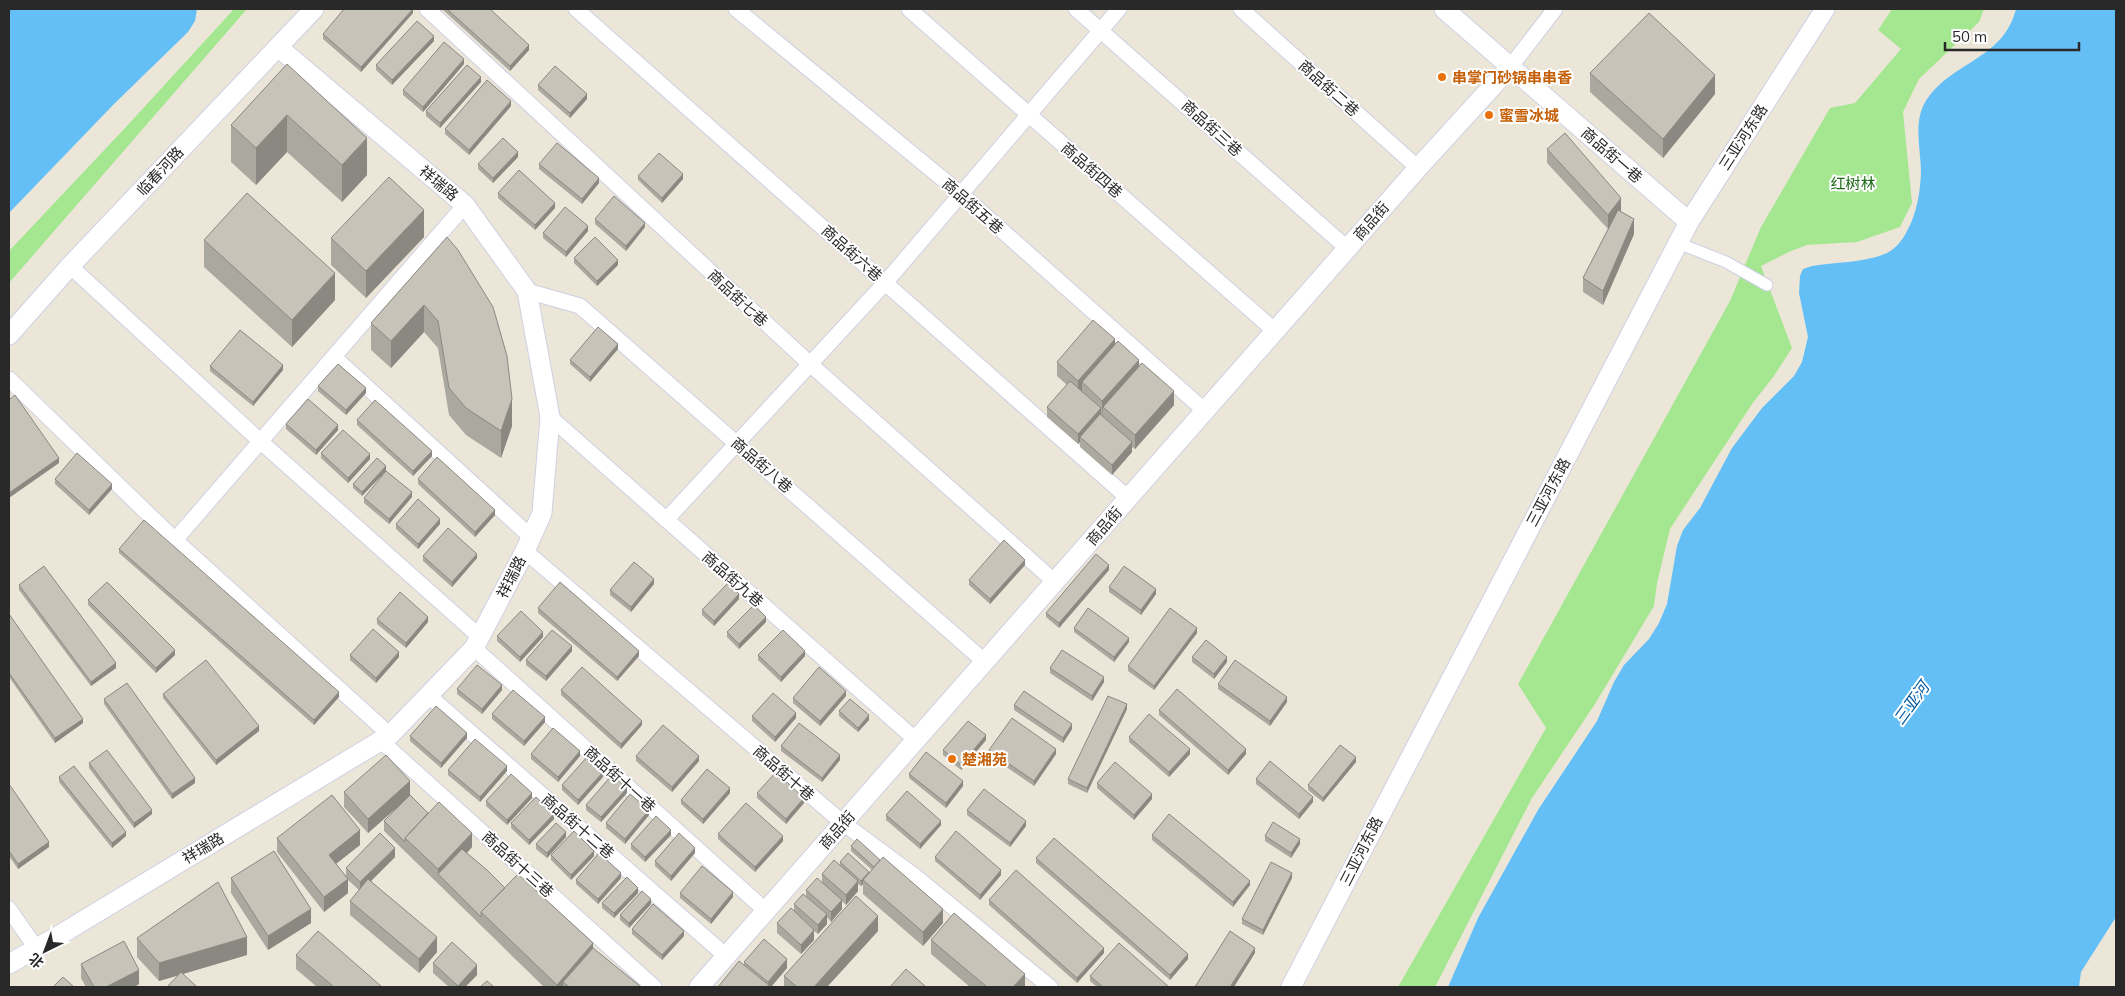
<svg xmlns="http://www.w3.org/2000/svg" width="2125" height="996" font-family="Mulish,'Noto Sans SC',sans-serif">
	<rect width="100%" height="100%" fill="#ece6d9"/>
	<path fill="#a5e791" d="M234,9H247L9,283V251L126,127Z
		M1892,9H1984L1979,22L1919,79L1903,112L1912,203L1900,227L1857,242L1807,245L1791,251L1761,266L1792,348L1774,376L1752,404L1670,529L1657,583L1654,606L1595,704L1532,798L1435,987H1398L1546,728L1518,684L1730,301L1761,227L1830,108L1855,103L1901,49L1878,30Z"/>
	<path fill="#64bff6" d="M9,9H197L195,21L188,32L114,104L9,213Z
		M2016,9H2116V917L2081,972L2079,987H1448L1478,918L1538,810L1597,721L1614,682L1624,665L1649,639L1659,623L1667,604L1677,546L1683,530L1700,508L1732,448L1762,408L1794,376L1802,362L1808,337L1799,293L1800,276L1803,269L1812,266C1835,262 1865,263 1887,253C1895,249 1903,240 1907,231C1917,213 1920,193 1921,173C1921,146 1911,118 1930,95C1957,61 2004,57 2016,9Z"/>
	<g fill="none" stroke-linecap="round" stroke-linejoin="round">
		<g stroke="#ced0e3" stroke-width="13">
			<path id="pedestrian" d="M1678,243L1726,262L1767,285"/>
		</g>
		<g stroke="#ced0e3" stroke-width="17">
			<path id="minor" d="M427,9L810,364L1055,582
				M576,9L1128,498
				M736,9L961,194L1205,411
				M909,9L1275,331
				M1076,9L1348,249
				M1241,9L1418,168
				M1511,66L1555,9
				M70,266L260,441L480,637
				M527,291L580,306L985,662
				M334,357L531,537
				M9,379L175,540L390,735
				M550,417L916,740
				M666,520L885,283L1119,9
				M175,540L465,205
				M525,551L843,823L916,877L1050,987
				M474,648L766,911
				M429,696L726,956
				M381,741L654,987
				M9,909L36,948"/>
		</g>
		<g stroke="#ced0e3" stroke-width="21">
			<path id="tertiary" d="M1444,9L1689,222
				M9,335L70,266L314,9
				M9,964L63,933L390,735L474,648L525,551L542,513L550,417L527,291L465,205L278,47
				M699,987L1418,168L1511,66
				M1291,987L1689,222L1825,9"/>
		</g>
		<use href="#pedestrian" stroke="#fff" stroke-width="11"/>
		<use href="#minor" stroke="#fff" stroke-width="15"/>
		<use href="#tertiary" stroke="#fff" stroke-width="19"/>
	</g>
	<path fill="#aba89f" d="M413,9V13L361,72L323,39V34Z
		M442,9H490L529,50L510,71Z
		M434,41L392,85L376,70V65Z
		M287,64L367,175L342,202L287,152L256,185L231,162V125Z
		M464,64L423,112L403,95V90Z
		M1590,73L1715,94L1663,158L1590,92Z
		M481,82L440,128L426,116V111Z
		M538,85L587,99L570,118L538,90Z
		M511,106L469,155L445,134V129Z
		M1547,149L1621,212L1634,234L1603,305L1583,292V278L1608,229L1547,163Z
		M518,157L493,183L478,169V164Z
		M539,164L599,183L582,204L539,169Z
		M638,176L683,179L662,203L638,180Z
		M498,193L555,208L535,230L498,198Z
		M595,219L645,227L626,251L595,224Z
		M588,231L566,257L543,238V233Z
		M424,237L366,298L331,265V238Z
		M447,237L512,426L501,458L466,435L449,415L438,348L424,332L391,368L371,350V323Z
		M204,240L335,300L292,347L204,267Z
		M574,258L618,265L597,286L574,263Z
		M1115,345L1139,366L1174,405L1135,449L1132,447V452L1112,475L1080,447V442L1078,444L1047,417V407L1067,385L1057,376V362Z
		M618,349L590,382L570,364V360Z
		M210,366L283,370L253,406L210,371Z
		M318,386L366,393L346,415L318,391Z
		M357,420L432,456L413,476L357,425Z
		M286,424L338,430L316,455L286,429Z
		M321,453L370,459L348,483L321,458Z
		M386,471L362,496L353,488V484Z
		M55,479L112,489L89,515L55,484Z
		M418,479L495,515L475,537L418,484Z
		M412,497L389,524L364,503V498Z
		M396,524H440L418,549L396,529Z
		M119,549L339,697L314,725L119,553Z
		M423,556L477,558L452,587L423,561Z
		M1025,565L990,604L969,585V580Z
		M1109,570L1059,628L1046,617V613Z
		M654,584L631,612L610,595V590Z
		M19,585L116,668L91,686L19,590Z
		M1109,587L1156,594L1141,615L1109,592Z
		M739,599L714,626L702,615V610Z
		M88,600L175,655L156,673L88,605Z
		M538,608L639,656L617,681L538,613Z
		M9,614L83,723L55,743L9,677Z
		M377,619L428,622L406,648L377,624Z
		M766,622L739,649L727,637V632Z
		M1074,628L1129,642L1114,662L1074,632Z
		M1197,633L1154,690L1128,671V666Z
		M497,636L543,637L520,662L497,641Z
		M572,651L546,681L526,665V660Z
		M350,655L399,657L376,683L350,660Z
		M758,655L805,656L781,682L758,660Z
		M1192,657L1227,662L1214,679L1192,662Z
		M1050,668L1104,682L1092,701L1050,673Z
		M1218,684L1287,702L1270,726L1218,689Z
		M457,689L502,690L482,714L457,694Z
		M561,690L642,725L621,749L561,695Z
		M163,694L259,731L216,765L163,698Z
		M846,696L820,726L793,703V698Z
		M104,699L195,783L172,799L104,704Z
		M1014,705L1072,729L1063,743L1014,710Z
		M1127,709L1087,793L1068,784V779Z
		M1159,710L1246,754L1228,775L1159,715Z
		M839,711L869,720L858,732L839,716Z
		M492,714L545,722L524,746L492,719Z
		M752,716L796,718L775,742L752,721Z
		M410,736L467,738L441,768L410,741Z
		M1129,737L1190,754L1169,777L1129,742Z
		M986,740L961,770L943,755V750Z
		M781,746L840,760L822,782L781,751Z
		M989,750L1056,754L1034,786L989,755Z
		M531,754L580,756L558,782L531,759Z
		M636,756L699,761L672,792L636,761Z
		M1356,762L1323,802L1308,790V785Z
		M89,763L152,814L134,828L89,768Z
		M448,770L507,771L480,802L448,775Z
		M909,774L963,786L946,808L909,778Z
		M59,777L126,836L112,848L59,782Z
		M603,777L578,805L562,790V785Z
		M1256,779L1313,802L1299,819L1256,784Z
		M1097,783L1152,799L1134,820L1097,788Z
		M9,784L49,847L18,869L9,856Z
		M344,792L410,795L428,813L472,847L467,853L505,888L593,948L641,987H544L384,831V821L402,803L368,833L344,807Z
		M627,793L601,822L586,810V805Z
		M730,793L703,824L681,804V800Z
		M757,793L804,803L786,824L757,798Z
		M532,798L507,825L486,806V801Z
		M967,810L1026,826L1010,847L967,815Z
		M649,815L625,844L606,828V823Z
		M886,815L941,825L920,849L886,820Z
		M554,819L529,845L511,828V823Z
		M718,834L783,841L755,872L718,839Z
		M671,835L645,862L631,849V844Z
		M1152,835L1250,885L1233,907L1152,840Z
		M1265,836L1300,844L1291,858L1265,841Z
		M566,837L547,858L536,849V844Z
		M277,838L360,845L336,864L346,876V868L395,857L371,881L437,952L419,973L350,915V901L359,890L348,880V893L324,912L277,852Z
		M851,846L943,923L923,946L863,894V884L861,886L858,884V891L846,905L842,901V909L831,922L827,917V924L818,934L814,931V940L801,954L777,933V923L794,911V904L806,897V890L822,882V874L840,864V862L869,873L872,870L851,851Z
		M695,853L671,881L655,866V861Z
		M551,855L594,856L571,880L551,860Z
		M935,857L1001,875L980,900L935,861Z
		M1036,858L1188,959L1170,980L1036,863Z
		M231,878L311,923L268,950L231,893Z
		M621,878L598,904L576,884V880Z
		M1292,878L1263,935L1242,924V919Z
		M638,893L614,918L602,908V903Z
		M680,893L733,897L711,924L680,898Z
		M989,900L1104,953L1077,983L989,905Z
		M651,904L629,928L620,920V915Z
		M632,929L684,936L662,960L632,934Z
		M878,931L827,987H784V976Z
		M137,938L247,955L159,981L137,957Z
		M931,940L1025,987H970L931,954Z
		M296,955L382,987H317L296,969Z
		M744,962L787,968L771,987L744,965Z
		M433,963L477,975L465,987H449L433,973Z
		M81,964L139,984L134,987H86L81,978Z
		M1090,976L1169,987H1097L1090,981Z"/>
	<path fill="#8b8882" d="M413,9V13L361,72V67Z
		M434,36V41L392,85V80Z
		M529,45V50L510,71V66Z
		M464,59V64L423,112V107Z
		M1715,75V94L1663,158V139Z
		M481,77V82L440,128V123Z
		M587,94V99L570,118V113Z
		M511,101V106L469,155V150Z
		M287,115V152L256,185V148Z
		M367,138V175L342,202V165Z
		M518,152V157L493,183V178Z
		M683,174V179L662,203V198Z
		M599,178V183L582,204V199Z
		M1621,198V212L1608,230V215Z
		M555,203V208L535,230V225Z
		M424,210V237L366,298V271Z
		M1634,219V234L1603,305V291Z
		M645,223V227L626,251V246Z
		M588,226V231L566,257V252Z
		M618,260V265L597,286V281Z
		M335,273V300L292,347V320Z
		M424,305V332L391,368V341Z
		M1115,339V354L1082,382V391L1078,395V381Z
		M618,344V349L590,382V377Z
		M1139,360V374L1103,407L1102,416V401Z
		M283,365V370L253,406V402Z
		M366,388V393L346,415V410Z
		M1174,391V405L1135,449V435Z
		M512,399V426L501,458V431Z
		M1101,408V418L1080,437V442L1078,444V434Z
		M338,425V430L316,455V450Z
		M1132,442V452L1112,475V465Z
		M432,451V456L413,476V471Z
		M370,454V459L348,483V478Z
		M59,458V463L9,498V493Z
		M386,466V471L362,496V492Z
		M112,484V489L89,515V510Z
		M412,492V497L389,524V519Z
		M495,510V515L475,537V532Z
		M440,519V524L418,549V544Z
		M477,554V558L452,587V582Z
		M1025,560V565L990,604V599Z
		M1109,565V570L1059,628V623Z
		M654,579V584L631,612V607Z
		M1156,589V594L1141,615V610Z
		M739,594V599L714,626V621Z
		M428,617V622L406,648V643Z
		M766,617V622L739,649V644Z
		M1197,628V633L1154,690V686Z
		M543,632V637L520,662V657Z
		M1129,638V642L1114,662V657Z
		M572,646V651L546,681V676Z
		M175,650V655L156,673V668Z
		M639,651V656L617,681V677Z
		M805,651V656L781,682V677Z
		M399,652V657L376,683V678Z
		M1227,657V662L1214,679V674Z
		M116,663V668L91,686V682Z
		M1104,677V682L1092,701V696Z
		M502,685V690L482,714V709Z
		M846,691V696L820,726V721Z
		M339,692V697L314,725V720Z
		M1287,697V702L1270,726V721Z
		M1127,704V709L1087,793V788Z
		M796,713V718L775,742V737Z
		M869,715V720L858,732V728Z
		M545,717V722L524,746V741Z
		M83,719V723L55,743V738Z
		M642,721V725L621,749V744Z
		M1072,724V729L1063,743V738Z
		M259,726V731L216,765V760Z
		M467,733V738L441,768V763Z
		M986,735V740L961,770V765Z
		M1056,749V754L1034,786V781Z
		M1190,749V754L1169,777V772Z
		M1246,749V754L1228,775V770Z
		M580,751V756L558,782V777Z
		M840,755V760L822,782V778Z
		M699,756V761L672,792V787Z
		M1356,757V762L1323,802V798Z
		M507,766V771L480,802V797Z
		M603,772V777L578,805V800Z
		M195,778V783L172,799V794Z
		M410,781V796L368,833V819Z
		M963,781V786L946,808V803Z
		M627,788V793L601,822V817Z
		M730,788V793L703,824V819Z
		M532,793V798L507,825V820Z
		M1152,794V799L1134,820V815Z
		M1313,797V802L1299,819V814Z
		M804,798V803L786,824V819Z
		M152,810V814L134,828V823Z
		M649,810V815L625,844V839Z
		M554,814V819L529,845V840Z
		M941,821V825L920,849V844Z
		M1026,821V826L1010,847V843Z
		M360,830V845L329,869V855Z
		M671,830V835L645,862V857Z
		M126,832V836L112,848V843Z
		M566,832V837L547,858V853Z
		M472,833V847L443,879L438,874V884V869Z
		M783,836V841L755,872V867Z
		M1300,839V844L1291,858V853Z
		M49,842V847L18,869V864Z
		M395,848V857L360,892V882Z
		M695,848V853L671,881V876Z
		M594,851V856L571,880V875Z
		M1001,870V875L980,900V895Z
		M869,872V877L863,880V884L861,886V881Z
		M621,873V878L598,904V899Z
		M1292,873V878L1263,935V930Z
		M348,879V893L324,912V897Z
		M858,881V891L846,905V895Z
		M1250,881V885L1233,907V902Z
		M638,888V893L614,918V913Z
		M733,892V897L711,924V919Z
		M651,899V904L629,928V923Z
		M842,900V909L831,922V912Z
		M311,909V923L268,950V936Z
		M943,909V923L923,946V932Z
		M827,914V924L818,934V925Z
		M878,916V931L827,987H814Z
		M814,930V940L801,954V945Z
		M684,931V936L662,960V955Z
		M247,937V955L159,981V963Z
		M437,937V952L419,973V959Z
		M593,943V958L563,982V987H557V985Z
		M1104,948V953L1077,983V978Z
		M1255,948V953L1234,987H1230Z
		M1188,954V959L1170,980V975Z
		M787,959V968L771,987H768V982Z
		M477,965V975L465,987H458V986Z
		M139,970V984L134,987H106Z
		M1025,974V987H1013Z"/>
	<path fill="#c7c3b9" stroke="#8b8882" d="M344,9H413L361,67L323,34Z
		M447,9H490L529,45L510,66Z
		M1649,13L1715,75L1663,139L1590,73Z
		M417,21L434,36L392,80L376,65Z
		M444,42L464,59L423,107L403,90Z
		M287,64L367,138L342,165L287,115L256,148L231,125Z
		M467,65L481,77L440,123L426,111Z
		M555,66L587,94L570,113L538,85Z
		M487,80L511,101L469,150L445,129Z
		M1565,133L1621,198L1608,215L1547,149Z
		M503,138L518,152L493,178L478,164Z
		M557,143L599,178L582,199L539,164Z
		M659,153L683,174L662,198L638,176Z
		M519,170L555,203L535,225L498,193Z
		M389,177L424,210L366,271L331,238Z
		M247,193L335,273L292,320L204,240Z
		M614,196L645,223L626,246L595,219Z
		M565,207L588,226L566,252L543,233Z
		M1618,210L1634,219L1603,291L1583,278Z
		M447,237L458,250L493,307L507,356L512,399L501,431L466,408L449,388L438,321L424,305L391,341L371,323Z
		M595,237L618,260L597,281L574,258Z
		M1093,320L1115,339L1078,381L1057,362Z
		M598,327L618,344L590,377L570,360Z
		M240,330L283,365L253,402L210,366Z
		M1118,341L1139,360L1102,401L1082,382Z
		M1142,363L1174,391L1135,435L1103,407Z
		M338,364L366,388L346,410L318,386Z
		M1070,381L1101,408L1078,434L1047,407Z
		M15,395L59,458L9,493V400Z
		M308,399L338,425L316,450L286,424Z
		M375,400L432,451L413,471L357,420Z
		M1100,414L1132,442L1112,465L1080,437Z
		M343,430L370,454L348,478L321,453Z
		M77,453L112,484L89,510L55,479Z
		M437,457L495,510L475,532L418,479Z
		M377,458L386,466L362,492L353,484Z
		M386,471L412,492L389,519L364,498Z
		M418,499L440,519L418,544L396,524Z
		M144,520L339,692L314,720L119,549Z
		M448,528L477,554L452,582L423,556Z
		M1004,540L1025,560L990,599L969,580Z
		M1096,554L1109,565L1059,623L1046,613Z
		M634,562L654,579L631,607L610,590Z
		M44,566L116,663L91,682L19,585Z
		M1124,566L1156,589L1141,610L1109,587Z
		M107,582L175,650L156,668L88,600Z
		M560,582L639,651L617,677L538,608Z
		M728,583L739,594L714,621L702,610Z
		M400,592L428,617L406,643L377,619Z
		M754,605L766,617L739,644L727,632Z
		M1088,608L1129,638L1114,657L1074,628Z
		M1170,608L1197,628L1154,686L1128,666Z
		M521,611L543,632L520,657L497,636Z
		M9,614L83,719L55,738L9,673Z
		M373,629L399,652L376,678L350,655Z
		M552,630L572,646L546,676L526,660Z
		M783,630L805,651L781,677L758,655Z
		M1206,640L1227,657L1214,674L1192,657Z
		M1062,650L1104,677L1092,696L1050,668Z
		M206,660L259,726L216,760L163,694Z
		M1235,660L1287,697L1270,721L1218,684Z
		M477,665L502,685L482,709L457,689Z
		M582,667L642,721L621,744L561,690Z
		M819,667L846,691L820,721L793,698Z
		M127,683L195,778L172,794L104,699Z
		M1177,689L1246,749L1228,770L1159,710Z
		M513,690L545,717L524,741L492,714Z
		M1024,691L1072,724L1063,738L1014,705Z
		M773,693L796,713L775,737L752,716Z
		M1108,696L1127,704L1087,788L1068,779Z
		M850,699L869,715L858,728L839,711Z
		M436,706L467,733L441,763L410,736Z
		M1149,714L1190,749L1169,772L1129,737Z
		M1012,718L1056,749L1034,781L989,750Z
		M968,721L986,735L961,765L943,750Z
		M799,723L840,755L822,778L781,746Z
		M663,725L699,756L672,787L636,756Z
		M553,728L580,751L558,777L531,754Z
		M475,739L507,766L480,797L448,770Z
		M1340,745L1356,757L1323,798L1308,785Z
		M107,750L152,810L134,823L89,763Z
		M926,752L963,781L946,803L909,774Z
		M386,755L410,781L368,819L344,792Z
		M587,757L603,772L578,800L562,785Z
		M1270,761L1313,797L1299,814L1256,779Z
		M1115,762L1152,794L1134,815L1097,783Z
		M74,766L126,832L112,843L59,777Z
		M707,769L730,788L703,819L681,800Z
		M776,772L804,798L786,819L757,793Z
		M511,774L532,793L507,820L486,801Z
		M612,775L627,788L601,817L586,805Z
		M9,784L49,842L18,864L9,851Z
		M984,789L1026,821L1010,843L967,810Z
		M907,791L941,821L920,844L886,815Z
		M630,794L649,810L625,839L606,823Z
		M332,795L360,830L329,855L348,879L324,897L277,838Z
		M410,795L428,813L405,838V842L384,821Z
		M536,797L554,814L529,840L511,823Z
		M439,802L472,833L438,869L405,838Z
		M746,803L783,836L755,867L718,834Z
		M1169,814L1250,881L1233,902L1152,835Z
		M656,816L671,830L645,857L631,844Z
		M1273,822L1300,839L1291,853L1265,836Z
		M556,823L566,832L547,853L536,844Z
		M574,831L594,851L571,875L551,855Z
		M956,831L1001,870L980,895L935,857Z
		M380,833L395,848L360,882L346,868Z
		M679,833L695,848L671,876L655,861Z
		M1054,838L1188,954L1170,975L1036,858Z
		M857,839L880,860L874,867L851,846Z
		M462,849L487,870L505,888L481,912V917L438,874Z
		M274,851L311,909L268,936L231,878Z
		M599,853L621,873L598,899L576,880Z
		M848,853L869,872L861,881L840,862Z
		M883,857L943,909L923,932L863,880Z
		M834,860L858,881L846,895L822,874Z
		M1271,862L1292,873L1263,930L1242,919Z
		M702,866L733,892L711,919L680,893Z
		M1016,870L1104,948L1077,978L989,900Z
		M518,874L593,943L557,985L481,912Z
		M627,877L638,888L614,913L602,903Z
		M817,878L842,900L831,912L806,890Z
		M368,879L437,937L419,959L350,901Z
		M218,882L247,937L159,963L137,938Z
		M642,891L651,899L629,923L620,915Z
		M803,894L827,914L818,925L794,904Z
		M856,896L878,916L814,987H797L784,976Z
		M653,904L684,931L662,955L632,929Z
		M791,908L814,930L801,945L777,923Z
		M954,913L1025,974L1013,987H987L931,940Z
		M318,931L382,987H334L296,955Z
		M1230,931L1255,948L1230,987H1195Z
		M764,939L787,959L768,982L744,962Z
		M124,941L139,970L106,987H94L81,964Z
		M452,942L477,965L458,986L433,963Z
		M1119,943L1169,987H1103L1090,976Z
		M593,948L641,987H569L563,982Z
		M739,961L771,987H718Z
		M906,969L926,987H890Z
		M181,972L197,987H167Z
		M63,977L74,987H53Z
		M487,981L494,987H480Z"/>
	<g fill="#e8710a" stroke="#fff" stroke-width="2">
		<circle cx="1442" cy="77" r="5"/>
		<circle cx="1489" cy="115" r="5"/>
		<circle cx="952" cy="759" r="5"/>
	</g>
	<g text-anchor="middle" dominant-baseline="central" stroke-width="4" stroke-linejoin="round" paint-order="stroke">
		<g font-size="15" font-weight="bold" fill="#c56008" stroke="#fff" text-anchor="start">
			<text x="1452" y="77">串掌门砂锅串串香</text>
			<text x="1499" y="115">蜜雪冰城</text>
			<text x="962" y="759">楚湘苑</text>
		</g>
		<g font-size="15" fill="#292929" stroke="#fff">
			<text transform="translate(1329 88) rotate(42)">商品街二巷</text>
			<text transform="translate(1212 128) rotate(42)">商品街三巷</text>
			<text transform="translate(1743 137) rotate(-57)">三亚河东路</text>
			<text transform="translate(1612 155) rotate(41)">商品街一巷</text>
			<text transform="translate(1092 170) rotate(41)">商品街四巷</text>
			<text transform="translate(160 171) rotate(-47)">临春河路</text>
			<text transform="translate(439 183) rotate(40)">祥瑞路</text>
			<text transform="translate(973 206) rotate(41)">商品街五巷</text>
			<text transform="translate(1371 221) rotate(-49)">商品街</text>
			<text transform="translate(852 253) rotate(42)">商品街六巷</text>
			<text transform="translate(738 298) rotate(43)">商品街七巷</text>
			<text transform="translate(762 465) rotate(41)">商品街八巷</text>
			<text transform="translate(1548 492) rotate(-62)">三亚河东路</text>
			<text transform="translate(1104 526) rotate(-49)">商品街</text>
			<text transform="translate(511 577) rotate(-63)">祥瑞路</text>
			<text transform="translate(733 579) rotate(41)">商品街九巷</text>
			<text transform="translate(784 773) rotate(41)">商品街十巷</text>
			<text transform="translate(620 779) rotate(42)">商品街十一巷</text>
			<text transform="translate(578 826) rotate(41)">商品街十二巷</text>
			<text transform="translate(837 830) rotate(-49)">商品街</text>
			<text transform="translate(203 848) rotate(-31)">祥瑞路</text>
			<text transform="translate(1361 851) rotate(-63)">三亚河东路</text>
			<text transform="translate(518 864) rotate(42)">商品街十三巷</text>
		</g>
		<g font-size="15" fill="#1d6915" stroke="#fff">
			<text x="1853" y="183">红树林</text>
		</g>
		<g font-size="16" font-style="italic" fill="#055aa0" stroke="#fff">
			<text transform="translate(1911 703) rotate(-54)">三亚河</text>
		</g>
	</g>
	<rect width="2125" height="996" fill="none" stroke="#292929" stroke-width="20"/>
	<g transform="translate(45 951) rotate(222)" stroke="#ffffff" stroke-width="4" paint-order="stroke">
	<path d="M0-4L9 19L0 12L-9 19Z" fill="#292929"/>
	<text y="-8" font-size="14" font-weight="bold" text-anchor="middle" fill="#292929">北</text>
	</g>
	<path d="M1945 42v8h134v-8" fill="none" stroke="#292929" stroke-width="2.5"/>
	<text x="1952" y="42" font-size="15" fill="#292929" stroke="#ffffff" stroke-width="4" paint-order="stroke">50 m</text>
</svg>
